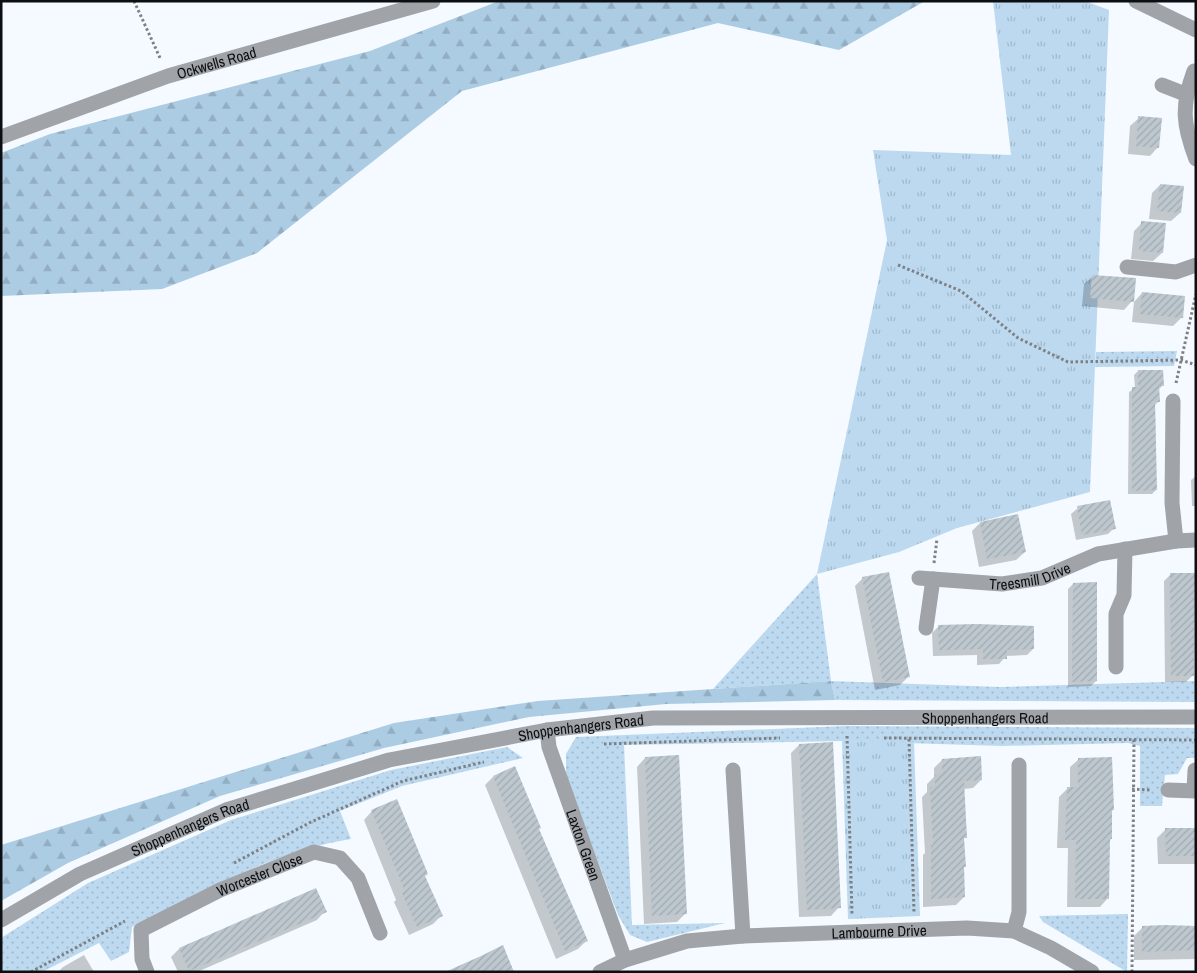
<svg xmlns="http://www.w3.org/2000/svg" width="1197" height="973" font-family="'Archivo Narrow',sans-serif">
	<defs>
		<pattern id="grass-dots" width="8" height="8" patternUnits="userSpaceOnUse" patternTransform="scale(1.25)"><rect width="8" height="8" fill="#bcd9ef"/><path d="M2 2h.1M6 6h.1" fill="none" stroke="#a0b9cc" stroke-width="1.8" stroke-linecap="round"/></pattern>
		<pattern id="forest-firs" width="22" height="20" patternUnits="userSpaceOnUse" patternTransform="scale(1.25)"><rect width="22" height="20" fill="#accce3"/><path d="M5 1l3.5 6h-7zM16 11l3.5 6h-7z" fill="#93aec2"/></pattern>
		<pattern id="park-tufts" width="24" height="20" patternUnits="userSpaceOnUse" patternTransform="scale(1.25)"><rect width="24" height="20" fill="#bcd9ef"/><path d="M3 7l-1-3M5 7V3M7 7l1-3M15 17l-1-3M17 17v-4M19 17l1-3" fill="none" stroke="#a0b9cc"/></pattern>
		<pattern id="building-hatch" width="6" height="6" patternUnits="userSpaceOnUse" patternTransform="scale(1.25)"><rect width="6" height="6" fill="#bdc7ce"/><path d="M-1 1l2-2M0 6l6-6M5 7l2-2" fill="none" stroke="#a1aab0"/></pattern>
	</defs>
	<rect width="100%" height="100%" fill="#f4faff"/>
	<path fill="url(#grass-dots)" d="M1177,351L1174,366L1095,367L1096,352Z
		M817,574L831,681L1000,687L1196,681V699L1194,702L835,700L831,681L713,689Z
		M846,726L1196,728V758H1187L1178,774L1165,775L1162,806H1140V746L1128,743L1002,746L842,741L624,745L632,925L725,923L647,942L630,935L618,915L566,776V754L576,737Z
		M507,747L523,758L402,786L340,811L351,839C275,851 201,892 132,927L129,952L111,961L99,943L42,972H1V938L88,883L231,820L391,770Z
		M1128,914L1127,972L1043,922L1039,916Z"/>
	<path fill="url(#forest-firs)" d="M499,1H925L839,50L718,23L462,91L257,253L162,289L1,296V153L50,134L370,51Z
		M831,681L835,700L666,704L529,717L384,748L220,796L68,863L1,901V845L394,723L538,701Z"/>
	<path fill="url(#park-tufts)" d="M993,1H1085L1109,10L1090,492L957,528L899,552L817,574L887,240L873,150L1011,155Z
		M842,741L914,742L920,916L848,919Z"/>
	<path fill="#0003" d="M1139,118L1158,147L1150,156L1128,154L1130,126Z
		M1160,185L1180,213L1171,221L1149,219L1152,193Z
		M1142,223L1162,253L1153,261L1131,259L1134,231Z
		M1093,276L1132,301L1124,310L1082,306L1084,284Z
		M1142,293L1182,317L1173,326L1132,322L1134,302Z
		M1138,371L1163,385L1158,390L1159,401L1155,405L1156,490L1152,494H1128L1129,392L1135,388L1134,375Z
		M1196,476V506H1192L1191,480Z
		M1078,508L1114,528L1108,534L1076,540L1071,514Z
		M980,523L1025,552L1016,560L979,567L972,531Z
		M1170,575L1192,676L1186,682H1165L1164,581Z
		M863,578L909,676L900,685L875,690L855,586Z
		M1073,584L1096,681L1091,686L1068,687V589Z
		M939,626L1033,649L1027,655L1006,656L999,664L977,665V655L933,656L932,633Z
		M799,745L839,907L831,916L799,917L791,753Z
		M645,758L685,914L677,922L644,924L637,767Z
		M1079,759L1113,810L1111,812V839L1109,841L1108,898L1100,907H1067L1068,848H1057L1059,797L1067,789H1070V767Z
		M942,760L981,780L973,788L963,789L964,897L956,905L923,907V855L925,853L922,797L927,792V784L934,777V768Z
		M515,768L538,829L586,941L578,949L556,959L485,785L493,777Z
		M372,811L424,876L441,916L433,924L409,935L394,902L396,900L364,820Z
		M1166,829H1196V864H1158L1157,838Z
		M325,911L317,920L197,972H178L171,957L179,949Z
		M1196,926V959L1134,960V936L1142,928Z
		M84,955L94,972H58L63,967Z"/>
	<path fill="url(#building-hatch)" d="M1138,116L1162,118L1159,148L1136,146Z
		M1160,184L1184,186L1181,213L1157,211Z
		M1141,221L1166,223L1163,253L1139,251Z
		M1092,275L1136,278L1134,302L1090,298Z
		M1142,292L1185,296L1183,318L1140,314Z
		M1138,370H1163L1164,386H1159L1160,402H1155L1157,490L1132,491V387H1138Z
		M1110,500L1116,529L1082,535L1077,506Z
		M1018,514L1026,552L987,559L980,522Z
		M889,572L910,677L883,682L862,577Z
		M1170,573H1195L1194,676H1171Z
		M1097,582V681L1072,682L1073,583Z
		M977,624L1034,626V649L1007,650V659H983V649L939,650L938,625Z
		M833,742L841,908L807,910L799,744Z
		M679,755L687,914L652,916L645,757Z
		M981,756L982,780L964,781L967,838H964L966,867H964L965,897L931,899V845H933L930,787H935V775L942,774V759Z
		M1112,757L1114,810H1112V839H1110L1109,899H1075L1076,840H1065L1067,787H1078V758Z
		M515,766L541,828L539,829L588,941L565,951L493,776Z
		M397,799L428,874L425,876L443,916L417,927L402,893L405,891L371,810Z
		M1165,828H1196V856H1166Z
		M316,888L327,912L189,971L179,948Z
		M1165,925L1196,926V950L1142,952V926Z
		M503,945L514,972H445L481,956Z"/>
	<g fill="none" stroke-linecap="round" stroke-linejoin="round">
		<path stroke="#7d8185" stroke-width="3" stroke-dasharray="2.5 2.5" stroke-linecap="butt" d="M134,1L161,60
			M898,265L961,291L1018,338L1068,362L1181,360L1196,365
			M1176,383L1196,294
			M934,563L937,539
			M847,736L852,915
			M884,738L1196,740
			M909,739L914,913
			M604,744L780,738
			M1132,789L1150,790
			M234,863L311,822L403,781L484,762
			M31,972L125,921
			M1132,972L1134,739"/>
		<g stroke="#a0a4a8" stroke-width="15">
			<path d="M1136,1L1196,30"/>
			<path d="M1194,71C1181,106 1183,125 1196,159"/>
			<path d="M1162,85L1185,94"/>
			<path id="s1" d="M1,137L168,76L433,1"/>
			<path d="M1127,267L1176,272L1196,265"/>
			<path d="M1173,401L1172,503L1176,541"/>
			<path id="s2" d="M919,578L1002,584L1042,578L1098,554L1176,541L1196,540"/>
			<path d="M926,628L933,579"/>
			<path d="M1116,667V614L1124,595L1125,549"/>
			<path id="s3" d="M547,730L549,747L625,960"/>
			<path d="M733,770L743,936"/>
			<path d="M1168,790L1196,791"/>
			<path d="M1194,790L1195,770"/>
			<path id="s4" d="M1,920L80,874L226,810L389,760L547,730L653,718L1196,717"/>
			<path d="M1014,931L1019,912V765"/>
			<path id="s5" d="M147,972L142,959L141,930L220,890L314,852L340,858L358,878L380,933"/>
			<path id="s6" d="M600,972L625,960L687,941L743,936L967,928L1014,931L1051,948L1092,972"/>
		</g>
	</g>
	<g text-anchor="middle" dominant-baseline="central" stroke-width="4" stroke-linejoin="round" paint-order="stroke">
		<g font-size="15" fill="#0c0f12" stroke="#fff">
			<text stroke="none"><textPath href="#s1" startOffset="228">Ockwells Road</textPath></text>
			<text stroke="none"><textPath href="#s2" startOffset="112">Treesmill Drive</textPath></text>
			<text stroke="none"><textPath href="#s4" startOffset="1021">Shoppenhangers Road</textPath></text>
			<text stroke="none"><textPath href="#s4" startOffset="616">Shoppenhangers Road</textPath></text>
			<text stroke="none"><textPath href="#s4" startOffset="211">Shoppenhangers Road</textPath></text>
			<text stroke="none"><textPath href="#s3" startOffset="121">Laxton Green</textPath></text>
			<text stroke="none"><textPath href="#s5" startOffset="174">Worcester Close</textPath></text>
			<text stroke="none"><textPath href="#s6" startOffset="285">Lambourne Drive</textPath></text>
		</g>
	</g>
	<rect width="1197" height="973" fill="none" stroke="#0c0f12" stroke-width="5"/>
</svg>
